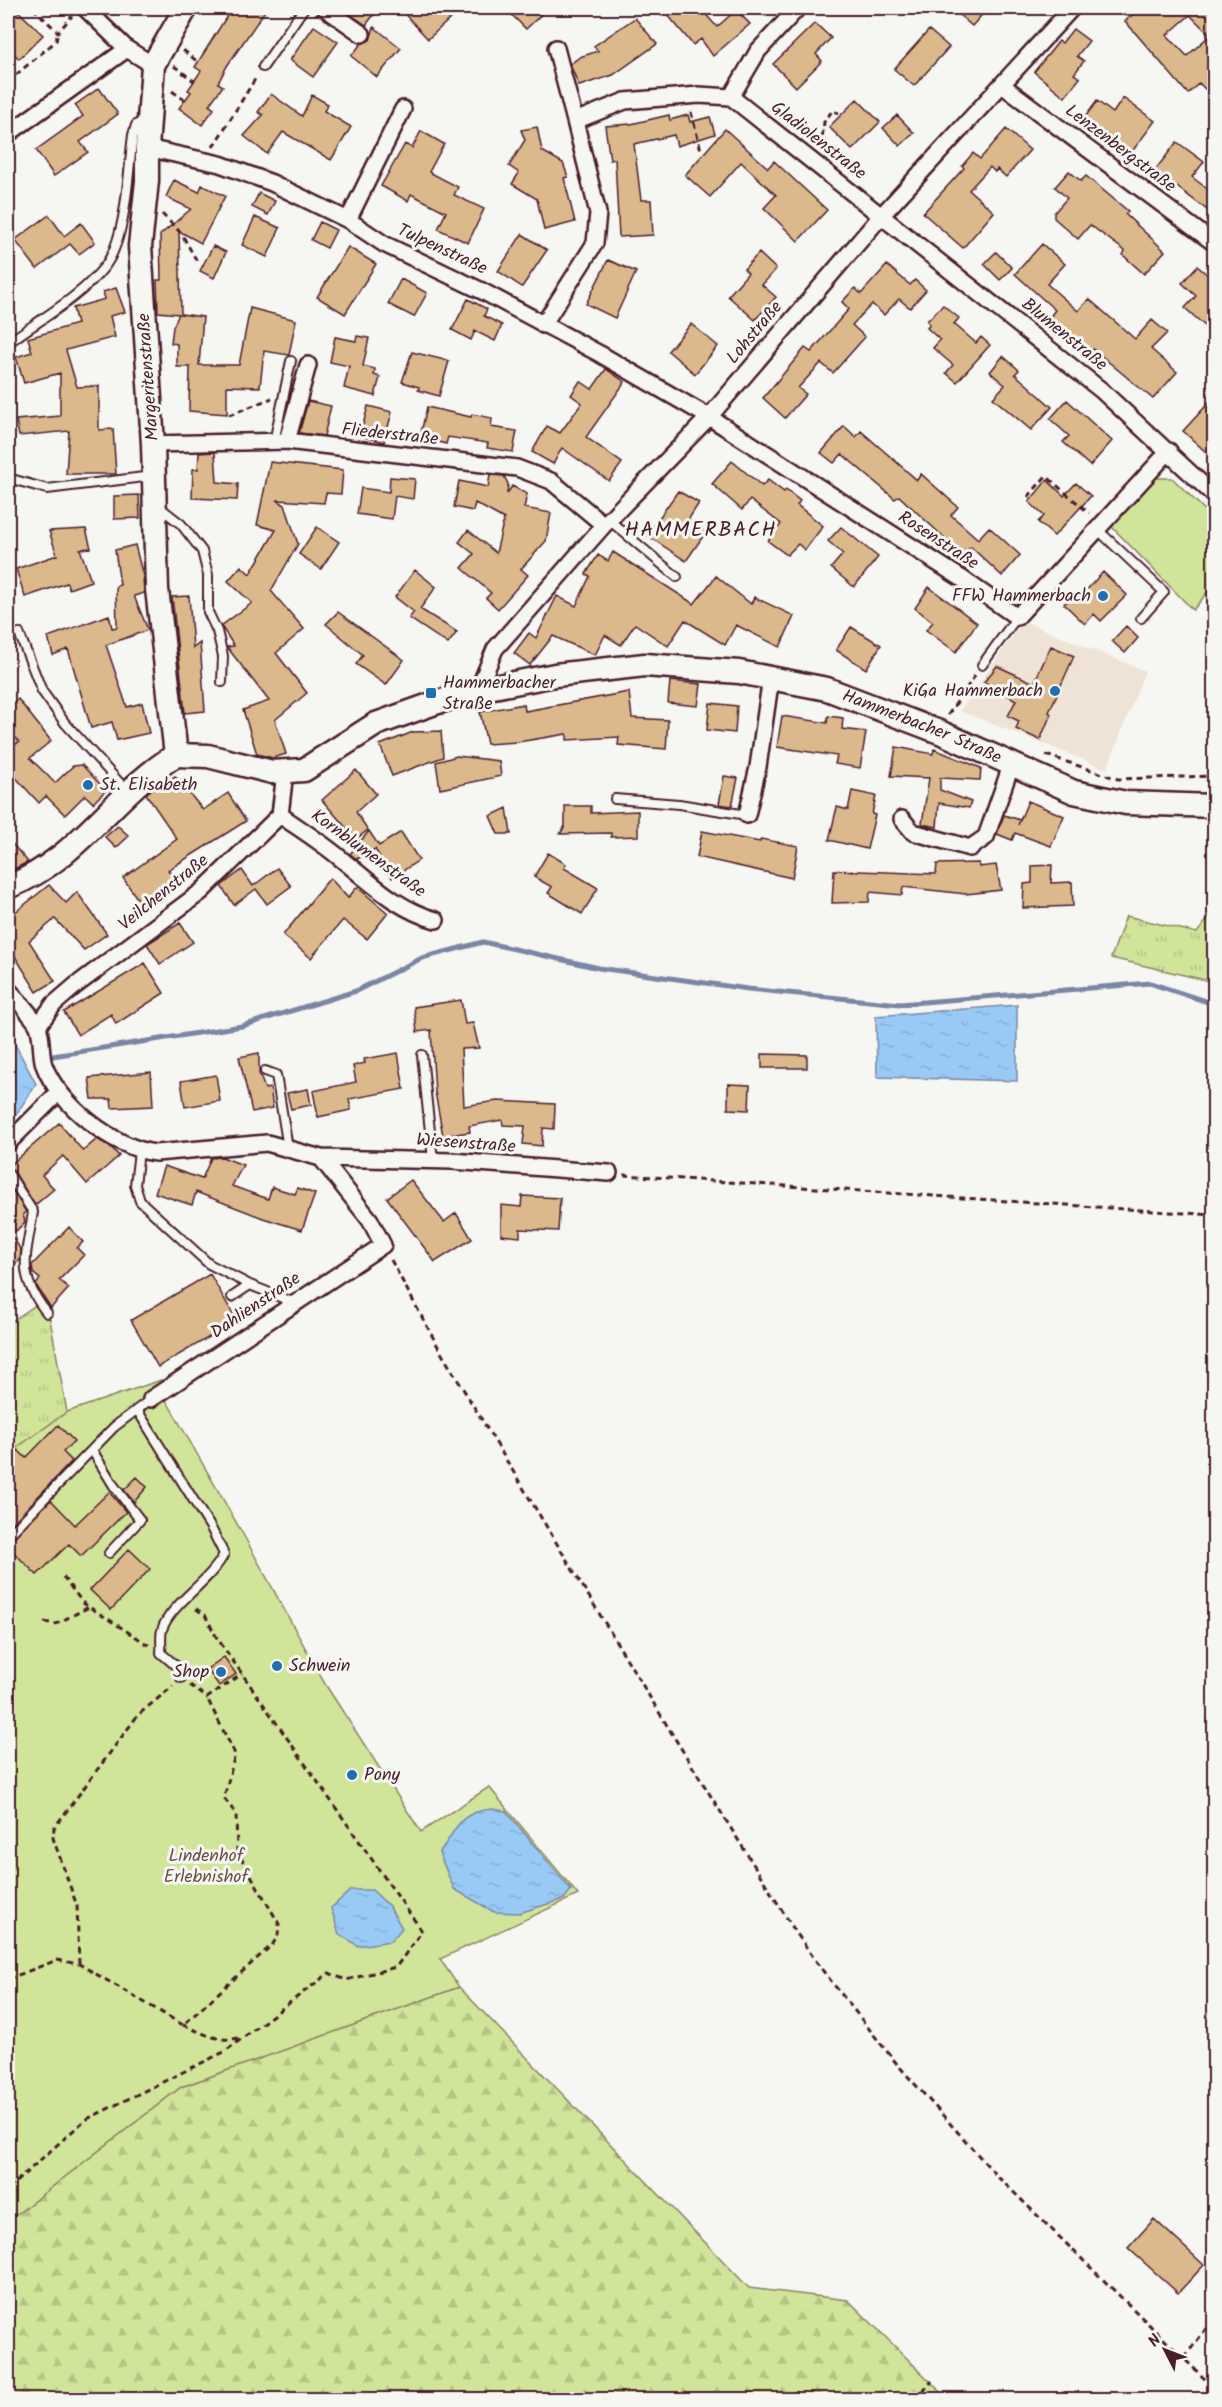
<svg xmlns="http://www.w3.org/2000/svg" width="1222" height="2407" font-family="Kalam,sans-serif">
	<defs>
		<pattern id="grass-tufts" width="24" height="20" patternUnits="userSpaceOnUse" patternTransform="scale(1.5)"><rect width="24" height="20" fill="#d0e59a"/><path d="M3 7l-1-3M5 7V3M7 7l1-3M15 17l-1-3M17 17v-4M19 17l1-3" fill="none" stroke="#b4c485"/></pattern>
		<pattern id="forest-firs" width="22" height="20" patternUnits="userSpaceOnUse" patternTransform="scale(1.5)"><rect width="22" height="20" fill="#d0e59a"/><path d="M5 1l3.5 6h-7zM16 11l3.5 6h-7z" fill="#b4c485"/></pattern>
		<pattern id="water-ripples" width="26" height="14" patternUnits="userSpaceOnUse" patternTransform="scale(1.5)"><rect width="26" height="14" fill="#99caf5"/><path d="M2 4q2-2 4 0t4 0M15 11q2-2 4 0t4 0" fill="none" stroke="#85add2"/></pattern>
	</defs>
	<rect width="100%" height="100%" fill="#f6f6f2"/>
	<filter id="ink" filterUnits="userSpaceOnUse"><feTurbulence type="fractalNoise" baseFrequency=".0167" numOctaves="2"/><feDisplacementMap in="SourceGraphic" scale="12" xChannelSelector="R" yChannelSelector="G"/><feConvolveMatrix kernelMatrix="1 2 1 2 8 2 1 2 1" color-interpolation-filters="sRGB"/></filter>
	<g filter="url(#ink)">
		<path fill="#eee3d4" d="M1023,621L1145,671L1107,769L960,711Z"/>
		<path fill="url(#grass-tufts)" stroke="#8d8262" stroke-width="1.5" d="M1214,911V982L1111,958L1126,916L1197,933Z
			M46,1298L67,1412L8,1454V1324Z"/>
		<path fill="url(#forest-firs)" stroke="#8d8262" stroke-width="1.5" d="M459,1987L749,2288L848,2300L948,2399L8,2400V2221L181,2087Z"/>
		<path fill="#d0e59a" stroke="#8d8262" stroke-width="1.5" d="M1155,478H1172L1214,519V584L1193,610L1110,525Z
			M161,1380L165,1398L244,1536L325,1684L421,1832L489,1787L578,1895L440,1959L459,1987L181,2087L8,2221V1454L67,1412Z"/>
		<path fill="url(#water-ripples)" stroke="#7986a4" stroke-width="1.5" d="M1017,1005V1081L877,1077L876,1016Z
			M8,1031L36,1084L8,1127Z
			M492,1809L506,1811L571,1890L564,1899L519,1913L494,1912L454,1889L439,1853C457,1830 457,1812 492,1809Z
			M351,1890H372L389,1906L402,1928L391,1941L358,1946L339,1934L331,1908Z"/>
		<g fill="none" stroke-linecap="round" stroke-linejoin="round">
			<path stroke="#7986a4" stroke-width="5" d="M53,1056L242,1026L356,991L422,958L483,942L599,968L748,989L900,1004L1150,983L1214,1004"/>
		</g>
		<path fill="#dcb88d" stroke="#4a1f2b" stroke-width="1.5" fill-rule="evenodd" d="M8,8H15L43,35L19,59L8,47Z
			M232,8H267L227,66L218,83L223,86L209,105L214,109L202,125L179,108L191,92L188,90L201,71L195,67Z
			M341,8H379L366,25Z
			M399,8H462L428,39Z
			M505,8H548L526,29Z
			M662,8H700L717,27L736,10L750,24L713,56L701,39L693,45Z
			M951,8H988L972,26Z
			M1141,8H1215V99L1199,83L1188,94L1125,21ZM1190,15L1210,35L1187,56L1167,35Z
			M635,18L657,44L613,75L579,86L570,64L580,57L598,51L594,46Z
			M815,23L831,38L816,54L822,61L796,87L773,64Z
			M314,26L338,42L313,77L290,60Z
			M374,27L401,48L377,77L351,56L361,44L370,40Z
			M1073,29L1089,41L1077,56L1084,61L1074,74L1080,78L1065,97L1034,72L1059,41L1062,43Z
			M929,30L949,47L914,86L894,69Z
			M99,88L118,114L80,142L88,152L54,176L36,150L83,116L75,105Z
			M271,94L302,116L312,95L328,104L324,111L351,127L331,160L283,132L267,154L244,136L263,115L258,112Z
			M1123,98L1155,121L1131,153L1100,130L1097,132L1082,121L1097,101L1113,113Z
			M857,99L880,122L852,150L829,127Z
			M669,115L670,120L688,115L690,122L710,117L715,134L677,146L674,135L634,144L641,200H651L653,235L619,237L615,159L610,160L605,126L631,124Z
			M897,115L914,133L900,146L883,128Z
			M537,127L542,151L563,163L568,177L564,178L575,222L544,230L537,199L512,184L519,173L509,166L525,140L521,130Z
			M725,129L768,168L774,161L827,210L798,241L764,208L776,195L741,162L710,197L685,175Z
			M1006,129L1030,150L1006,177L997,169L995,172L990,167L969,190L994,212L963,248L923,213L964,168L962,166L973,153L980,159Z
			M421,131L444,144L429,172L458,187L454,195L484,209L468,243L438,229L446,212L411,194L408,201L381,186L405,144L412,148Z
			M1177,142L1204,162L1192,177L1215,195V216L1155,170Z
			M1069,171L1081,181L1086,176L1128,211L1125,214L1165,251L1144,274L1123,255L1125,251L1090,225L1078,239L1054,218V213L1067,198L1055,187Z
			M174,180L199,192L202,185L225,196L201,243L179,231L181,314L203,317L199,365H239L250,308L296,320L289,355L264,351L260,387L227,386V414L189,411L190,367H177V344L171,343L173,327L179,314L158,312L157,280H161L160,235L191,209L166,197Z
			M259,193L275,201L268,215L252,207Z
			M49,215L64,236L81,223L95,242L79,254L70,244L37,269L15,240Z
			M255,217L280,228L267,257L242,245Z
			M320,222L336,230L327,248L311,240Z
			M522,234L547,250L522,287L498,271Z
			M1042,244L1065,264L1047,284L1078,311L1089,299L1135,339L1152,320L1167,333L1151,349L1177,372L1153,399L1093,349L1090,353L1049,318L1055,310L1015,274Z
			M213,246L226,252L214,278L200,271Z
			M348,247L376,264L345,314L317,297Z
			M996,252L1012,268L1000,280L984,264Z
			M759,253L776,269L762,285L776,297L755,320L728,296L748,273L744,269Z
			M608,260L636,272L615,318L586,304Z
			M887,265L910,285L915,280L926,290L910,308L899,299L884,315L872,304L852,325L865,337L833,373L821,363L798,388L806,394L785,418L763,398L805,348L811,352L849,309L842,302L855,288L861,294Z
			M1197,266L1215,281V335L1185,308L1196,296L1182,283Z
			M401,279L427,293L414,317L388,304Z
			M116,288L125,312L110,316L115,337L66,350L77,387L99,386V430L113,429L116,474H66L69,431L19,436L16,420L60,416V373L24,383L16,357L32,352L28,338L77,324L73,308L105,299L103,292Z
			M468,299L487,309L484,316L502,325L495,341L475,331L471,340L452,330Z
			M943,305L959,318L954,324L976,343L981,337L990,345L957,382L946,373L953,365L933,348L940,340L927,328L930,324L927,321Z
			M691,324L718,346L695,374L668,351Z
			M357,336L369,338L363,366L375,369L374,375L380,377L375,396L344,388L349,366L330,362L335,337L356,341Z
			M412,352L449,361L439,396L418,390L419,387L402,382Z
			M1003,356L1019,370L1015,374L1052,407L1031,430L993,398L1005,385L990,372Z
			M606,369L625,382L586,437L622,463L609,481L562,448L553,464L532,452L547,426L560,433L582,403L571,395L580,381L592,389Z
			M1215,396V445L1207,453L1183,431Z
			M1067,400L1112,441L1090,466L1063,442L1069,436L1050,419Z
			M308,401L331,406L324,436L299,433Z
			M368,406L392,412L384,442L360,436Z
			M427,407L471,417L472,414L492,418L491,427L517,431L513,452L487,448L488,443L448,437L446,444L420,437Z
			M844,426L856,437L861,431L917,480L921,474L958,507L951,515L978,539L989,527L1020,555L1002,576L971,547L963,553L949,542L899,496L895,499L842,454L834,463L821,453Z
			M215,452L217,482L238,484L237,500L192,498L193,469H198L199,453Z
			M732,461L762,486L768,480L784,492L786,490L800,501L797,505L823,526L805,550L798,544L787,555L768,541L781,524L750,500L742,510L712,484Z
			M270,462L343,470L341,494L326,493L324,503L277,500L285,505L298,544L271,591L304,629L276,653L307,693L275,720L286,754L273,758L257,754L243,710L269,701L227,647L234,646L221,626L252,603L228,581L241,566L250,574L276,530L257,525Z
			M490,475L504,476L508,484L507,494L512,486L527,494L524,508L551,513L546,541L521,569L528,575L498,609L486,598L491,593L462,568L474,554L459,542L468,530L496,553L504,519L475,503L473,511L454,507L459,481L488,487Z
			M390,477L415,479L413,499L395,496L392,519L357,514L361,488L389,492Z
			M1047,480L1064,496L1076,483L1091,496L1054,536L1038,522L1044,516L1029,502Z
			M678,491L699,503L688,520L706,532L686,561L647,535Z
			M139,495L140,518L114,519V496Z
			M317,527L339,542L321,569L299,554Z
			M841,527L878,557L854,587L831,568L843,554L828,541Z
			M86,529L91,548L80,549L91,581L69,589L67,583L25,597L16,569L57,555L49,531Z
			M135,545L143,576L144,593L134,596L148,630L106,645L127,707L142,703L149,733L117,740L112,722L91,728L68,649L53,655L48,637L109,615L112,628L117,627L116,586L120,585L115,550Z
			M613,552L694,604L716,576L751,604L754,597L794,616L780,647L736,625L725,645L685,620L668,646L635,624L621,645L605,635L595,655L553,636L530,665L514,653L529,633L536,638L557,596L576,606L590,576L586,574L598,555L608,561Z
			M415,570L436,587L420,609L457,632L448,644L409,618L414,612L395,597Z
			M1103,572L1127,595L1101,621L1094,614L1085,624L1064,604L1075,594L1079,598Z
			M929,587L977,623L956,652L926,630L933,622L915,608Z
			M189,596L193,648L200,643L205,711L185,713L172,597Z
			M338,612L404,660L386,685L356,664L363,655L326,624Z
			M1126,626L1138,638L1125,653L1112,641Z
			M851,627L881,645L866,669L836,650Z
			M1051,646L1074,656L1049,712L1051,714L1040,740L1016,729L1019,721L1008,716L1016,700L984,682L997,666L1034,683Z
			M670,681L701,684L698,706L668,703Z
			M629,692L632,718L668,720L666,749L618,745L619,737L567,740V734L518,742L487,744L480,712L524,704L525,711Z
			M18,699L51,741L30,758L55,783L73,766L82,765L106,790L93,803L85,795L65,815L46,796L39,803L8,769V749L19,742L8,728V707Z
			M710,703L737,706L735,733L707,730Z
			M782,716L827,723L828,716L843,718L842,729L866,732L860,768L835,764L837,756L777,747Z
			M441,731L443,757L392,776L380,745L413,732Z
			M896,747L933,754L934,749L981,768L980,780L940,778V790L971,802L969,808L939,803L937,827L922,824L929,778L891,776Z
			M457,756L499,761L501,776L440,789L436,762Z
			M356,770L376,794L356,812L368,830L356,839L322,800Z
			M175,776L203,810L228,793L246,821L168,870L175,879L141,904L123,878L177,839L146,794L159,783L161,785Z
			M724,776L738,778L732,806L719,804Z
			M852,791L876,796L872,814L875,815L867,849L829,840L837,807L848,810Z
			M1028,801L1064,816L1051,846L1015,833L1012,840L997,834L1004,815L1020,820L1018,825Z
			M565,806H591V813L638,811V836L611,837V833L560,834L565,826Z
			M507,808L511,834H498L490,816Z
			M118,826L129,836L116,848L105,837Z
			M369,831L379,846L401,832L419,860L392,878L375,849L357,859L350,854Z
			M702,831L760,842L761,839L798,846L792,878L697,857Z
			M8,839L28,862L8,872Z
			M548,853L566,864L564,868L598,888L582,914L548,893L552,887L534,877Z
			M979,863V867L996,865L1001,890L966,894L903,887L902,895L870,892L869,902L832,903L834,870L936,874L937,864Z
			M1052,865L1051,883L1072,882L1073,906L1023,908L1024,884L1032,883V866Z
			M277,868L291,886L267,904L256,889L234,905L221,886L242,870L253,886Z
			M330,878L348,898L357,887L388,913L367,939L343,920L311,958L283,935Z
			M49,885L66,903L77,892L107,934L84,950L55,919L29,941L55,981L37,992L8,945V918Z
			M180,923L193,942L160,964L147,944Z
			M145,963L164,993L116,1024L111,1014L78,1035L64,1012Z
			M461,1000L465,1024L473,1023L479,1048L461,1049L464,1106L497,1101L555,1104L554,1129L543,1128L542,1146L523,1144L525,1126L503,1125L502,1120L469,1126L470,1132L443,1136L435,1092L431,1030L417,1032L414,1007Z
			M259,1053V1073L265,1089L270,1088L273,1108L252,1112L239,1057Z
			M398,1053L404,1089L349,1099L351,1110L318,1117L313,1091L356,1082L353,1066L365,1063L364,1059Z
			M762,1054L807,1055V1068H762Z
			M151,1072L153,1106L112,1108L111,1099H92L89,1078Z
			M216,1075L220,1101L185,1107L181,1081Z
			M728,1084L750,1085L749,1110L728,1109Z
			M308,1089L311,1105L291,1109L287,1093Z
			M59,1123L83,1151L97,1139L111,1147L119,1156L87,1184L63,1156L42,1175L54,1189L35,1205L13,1170L8,1167Z
			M222,1157L243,1165L232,1186L268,1199L272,1187L295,1194L298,1188L315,1194L302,1230L263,1218L196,1192L192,1205L155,1193L164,1166L202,1179L211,1158Z
			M411,1180L444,1222L456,1213L472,1239L435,1262L387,1198Z
			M8,1183L26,1212L23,1214L25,1222L16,1231L10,1226L8,1228Z
			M522,1196L560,1198L558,1231L520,1229V1237L501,1235V1205L521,1207Z
			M69,1227L83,1242L77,1248L84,1255L59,1280L69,1288L51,1308L36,1285L40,1279L33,1273L32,1265Z
			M8,1230L21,1250L20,1260L8,1269Z
			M210,1274L237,1321L158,1367L131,1320Z
			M58,1425L74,1441L63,1452L72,1461L8,1528V1461L18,1450L26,1458Z
			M137,1477L147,1487L134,1502L124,1490Z
			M109,1492L126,1512L81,1556L69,1544L37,1575L8,1547V1542L51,1500L75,1525Z
			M129,1549L150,1569L111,1610L90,1590Z
			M224,1657L236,1674L219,1686L207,1669Z
			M1154,2219L1204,2265L1178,2293L1128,2248Z"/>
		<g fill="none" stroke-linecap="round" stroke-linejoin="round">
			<g stroke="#4a1f2b" stroke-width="12">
				<path id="lane" d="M263,67L304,8
					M8,343C40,319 80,298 105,266C127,237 128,171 133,135L136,125L145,119
					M274,442L291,361
					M8,478L47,489L152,476
					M158,506L181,524L202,551L208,575V612L217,631L223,656L222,682
					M609,520L677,577
					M1097,529L1164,592L1141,618
					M19,633L42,691L65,723L127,791
					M982,665L1017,617
					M615,799L679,804L747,815
					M422,1055L433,1160
					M265,1071L276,1075L288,1148
					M139,1151L135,1185L140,1201L209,1264L250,1285L232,1297
					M8,1173L33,1212C26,1258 16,1274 47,1313
					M250,1285L295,1303
					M151,1399L139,1408V1413L211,1528L224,1554C211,1581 169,1605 162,1630C160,1637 162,1646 161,1653L181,1670V1678
					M92,1450L114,1486L140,1520L109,1553
					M8,1536L114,1427L139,1408
					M8,1705V1707"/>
			</g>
			<g stroke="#4a1f2b" stroke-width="20">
				<path id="street" d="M85,8L127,49L153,65
					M325,8L362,34
					M556,48L575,121
					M1002,85L1214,243
					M731,97L758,51L796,10L793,8
					M8,134L127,49
					M147,148L220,164L272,183L348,220L384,244L482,291L600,354L709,417L961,578L1017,617L1169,451
					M348,220L403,109
					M543,325L595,243L598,213L575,121L625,101L699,95L731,97L1101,390L1214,495
					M287,441L308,365
					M153,444L287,441L517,468L551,481L604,525
					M478,690L495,649L604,525L709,417L882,215L1072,8
					M280,815C300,829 321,842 340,858C370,882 398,910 436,920
					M747,815L758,767L771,677
					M902,819L913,832L970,848L986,837L1012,763
					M8,989C17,1000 29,1012 37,1024C43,1036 40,1053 44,1065C58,1104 115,1149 156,1153L267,1143L321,1158L370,1220L383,1245L151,1399
					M38,1026L54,1004L75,986L201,892L280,815L285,772
					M8,1143L58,1093
					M321,1158L452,1161L609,1173"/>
			</g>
			<g stroke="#4a1f2b" stroke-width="27">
				<g id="secondary">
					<path id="s1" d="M176,755L208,756L272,772L304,770L376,724L435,703L478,690L555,675L645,665L739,672L827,689L942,733L1074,792L1126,803L1214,806"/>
					<path d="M176,755L157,589L153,444L140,246L147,181V148L153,65L186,8"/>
					<path d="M8,887C80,859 113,793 176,755"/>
				</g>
			</g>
			<path stroke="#4a1f2b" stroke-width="3" stroke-dasharray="6 4.5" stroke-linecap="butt" d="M33,8L58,32L72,16
				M218,8L228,15
				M183,50L198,62
				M174,66L194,81
				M8,76L11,79L56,41L58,32
				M172,91L185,100
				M691,112L701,150
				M213,147L257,76
				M821,147L824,122L832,111L839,113
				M162,214L181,233L198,263
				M229,415L272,398
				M1028,497L1046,476L1089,513
				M948,715L976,674
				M1046,755L1118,779L1214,776
				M624,1175L1214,1215
				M391,1260L442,1354L674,1737L795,1931L823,1971L897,2064L996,2175L1214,2388
				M63,1577L83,1603L150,1646
				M44,1622L56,1624L89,1607
				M190,1685L207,1698L242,1674
				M79,1964L77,1906L53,1838L54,1828L138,1715L173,1686
				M8,1979L57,1960L79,1964L183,2025L273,1944L278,1935L279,1924L237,1851L236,1814L224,1798L235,1754L207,1698
				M183,2025C201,2032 218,2043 238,2038
				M8,2189L85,2120L224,2052L329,1973L346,1980L396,1967L422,1931L217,1638L205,1615L195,1608
				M1184,2358L1214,2318
				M916,2400L932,2381"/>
			<use href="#lane" stroke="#f6f6f2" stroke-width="8"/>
			<use href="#street" stroke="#f6f6f2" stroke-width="15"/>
			<use href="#secondary" stroke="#f6f6f2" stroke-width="22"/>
		</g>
	</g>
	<g fill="#1f6fb2" stroke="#f6f6f2" stroke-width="2">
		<circle cx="1103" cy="596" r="6"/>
		<circle cx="1055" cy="691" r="6"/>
		<rect x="425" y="687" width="12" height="12" rx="3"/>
		<circle cx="88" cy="785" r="6"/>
		<circle cx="277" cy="1666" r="6"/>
		<circle cx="221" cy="1672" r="6"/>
		<circle cx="352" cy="1775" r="6"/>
	</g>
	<g text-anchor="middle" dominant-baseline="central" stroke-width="6" stroke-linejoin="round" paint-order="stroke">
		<g font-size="18" fill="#4a1f2b" stroke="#f6f6f2">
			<text transform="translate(818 141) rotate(38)">Gladiolenstraße</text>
			<text transform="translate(1120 149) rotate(37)">Lenzenbergstraße</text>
			<text transform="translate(442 250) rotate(25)">Tulpenstraße</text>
			<text transform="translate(755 333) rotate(-50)">Lohstraße</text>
			<text transform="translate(1064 335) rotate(39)">Blumenstraße</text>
			<text transform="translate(149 377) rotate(-94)">Margeritenstraße</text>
			<text transform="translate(390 435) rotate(6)">Fliederstraße</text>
			<text transform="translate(938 541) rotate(33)">Rosenstraße</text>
			<text stroke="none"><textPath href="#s1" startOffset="778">Hammerbacher Straße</textPath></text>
			<text transform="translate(368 854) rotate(36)">Kornblumenstraße</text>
			<text transform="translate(164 893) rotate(-39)">Veilchenstraße</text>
			<text transform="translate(466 1144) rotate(4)">Wiesenstraße</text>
			<text transform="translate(256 1306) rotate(-34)">Dahlienstraße</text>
		</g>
		<g font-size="18" fill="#4a1f2b" stroke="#f6f6f2" text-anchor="start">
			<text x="1091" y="596" text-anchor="end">FFW Hammerbach</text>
			<text x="443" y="683">Hammerbacher<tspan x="443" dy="21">Straße</tspan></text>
			<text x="1043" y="691" text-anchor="end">KiGa Hammerbach</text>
			<text x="100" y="785">St. Elisabeth</text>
			<text x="289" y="1666">Schwein</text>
			<text x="209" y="1672" text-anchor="end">Shop</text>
			<text x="364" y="1775">Pony</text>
		</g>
		<g font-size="18" fill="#6c5047" stroke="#f6f6f2">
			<text x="206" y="1856">Lindenhof<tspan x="206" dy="21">Erlebnishof</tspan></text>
		</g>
		<g font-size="21" letter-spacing="1.5" fill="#4a1f2b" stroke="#f6f6f2">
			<text x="701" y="530">HAMMERBACH</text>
		</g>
	</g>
	<rect width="1222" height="2407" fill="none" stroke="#f6f6f2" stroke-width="30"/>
	<rect x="15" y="15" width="1192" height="2377" fill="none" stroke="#4a1f2b" stroke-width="2" filter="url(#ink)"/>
	<g transform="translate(1165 2350) rotate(312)" stroke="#f6f6f2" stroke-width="4.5" paint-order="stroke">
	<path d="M0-4.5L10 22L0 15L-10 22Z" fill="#4a1f2b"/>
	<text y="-9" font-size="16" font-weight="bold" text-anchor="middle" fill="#4a1f2b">N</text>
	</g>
</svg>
